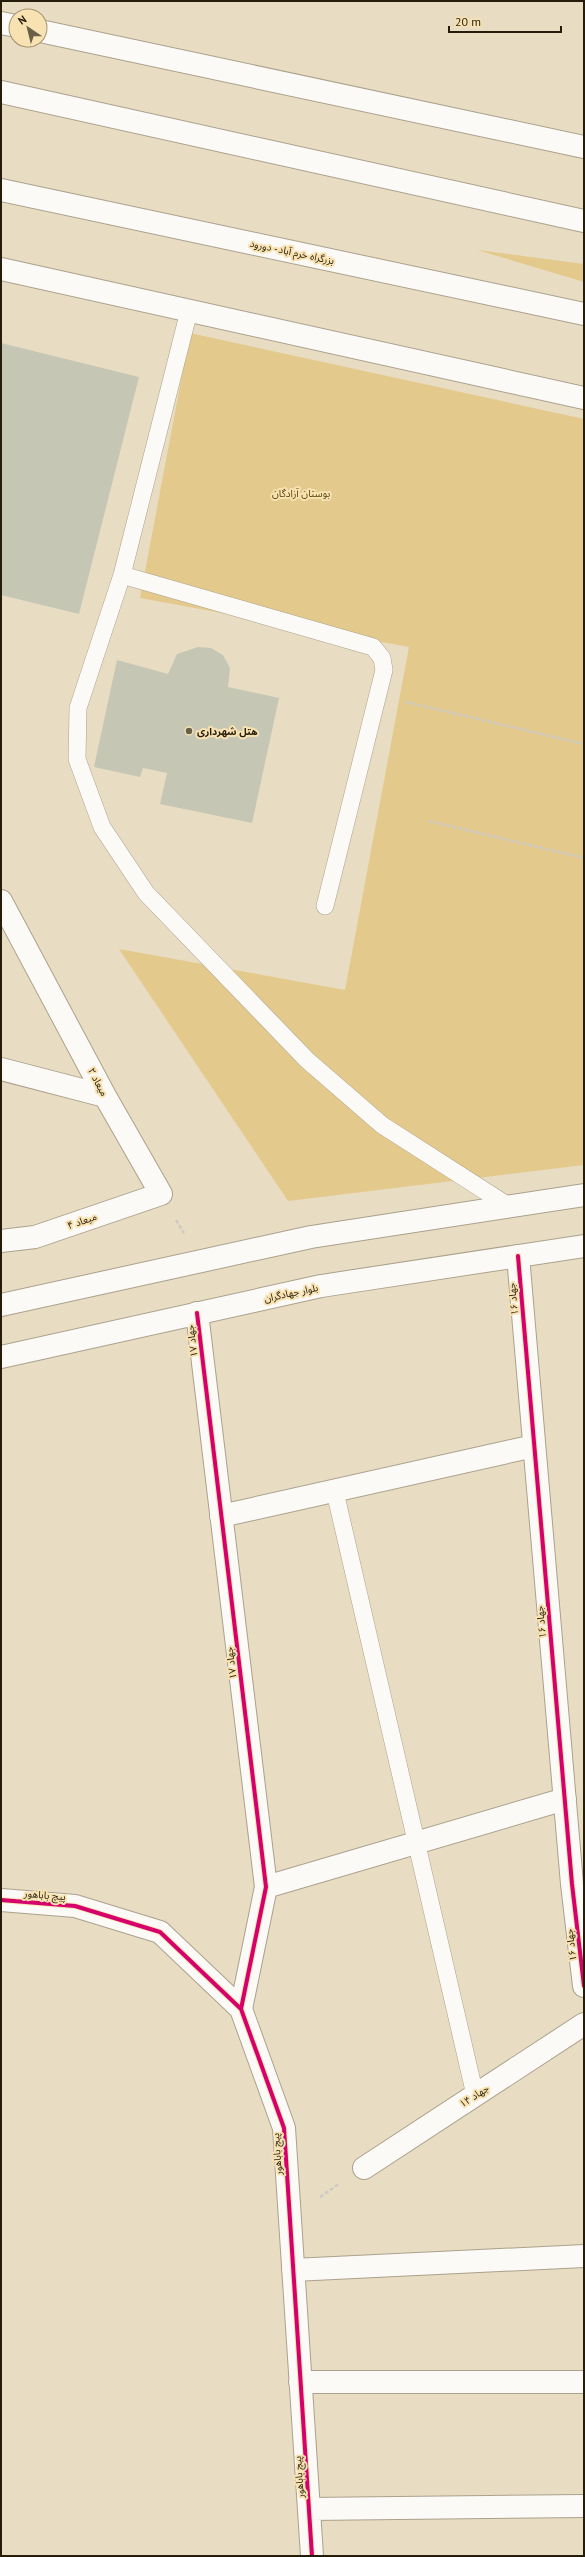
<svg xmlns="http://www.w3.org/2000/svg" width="585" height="2557" font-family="'PT Sans','Noto Sans Arabic',sans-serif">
	<rect width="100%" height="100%" fill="#e8dcc2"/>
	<path fill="#e4c98c" d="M477,250L584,264V282Z
		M190,333L584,419V1165L288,1201L119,949L345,990L409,647L140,598Z"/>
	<path fill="#c5c7b4" d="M1,343L139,377L79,614L1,595Z
		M198,647L211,648L223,655L230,668L228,687L279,698L252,823L160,804L167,773L143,768L140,777L94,767L117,660L168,674L177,654Z"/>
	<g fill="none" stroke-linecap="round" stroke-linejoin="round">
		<g stroke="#aba18d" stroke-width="18">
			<path id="lane" d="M189,311L122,575L78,708L77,759L102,827L146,893L307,1060L382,1125L510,1207
				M122,575L373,647L382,658L384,670L325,906
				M335,1492L475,2095"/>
		</g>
		<g stroke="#aba18d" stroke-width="24">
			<path id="street" d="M1,901L105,1096L161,1194L35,1237L1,1241
				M1,1069L105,1096
				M518,1256L572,1884L584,1986
				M197,1313L266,1887L241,2009
				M221,1516L534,1446
				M266,1887L565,1799
				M1,1900L75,1906L160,1932L241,2009L284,2128L312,2556
				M364,2168L584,2024
				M293,2270L584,2256
				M300,2382H584
				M309,2509L584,2506"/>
		</g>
		<g stroke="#aba18d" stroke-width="24">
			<path id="secondary" d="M1,23L16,26
				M40,31L584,147
				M1,269L584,398
				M1,1305L311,1237L584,1195
				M1,1357L321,1286L584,1246"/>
		</g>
		<g stroke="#aba18d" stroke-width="24">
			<path id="highway" d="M1,92L584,221
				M1,190L584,314"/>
		</g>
		<path stroke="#cecac3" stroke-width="2.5" stroke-dasharray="4 2" stroke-linecap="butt" d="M406,702L584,744
			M429,821L584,858
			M176,1220L184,1233
			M320,2197L339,2184"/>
		<use href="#lane" stroke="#fcfaf6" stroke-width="17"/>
		<use href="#street" stroke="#fcfaf6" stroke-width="22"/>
		<use href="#secondary" stroke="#fcfaf6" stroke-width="22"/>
		<use href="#highway" stroke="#fcfaf6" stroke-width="22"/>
		<g stroke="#f8e2b2" stroke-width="6">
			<path id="cycleway" d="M518,1256L572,1884L584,1986
				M197,1313L266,1887L241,2009
				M1,1900L75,1906L160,1932L241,2009L284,2128L312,2556"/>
		</g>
		<use href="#cycleway" stroke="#d6006c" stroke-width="4"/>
	</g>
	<circle fill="#69604a" stroke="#f8e2b2" stroke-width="1.5" cx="189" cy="731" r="4"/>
	<g text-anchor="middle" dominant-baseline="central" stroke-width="4" stroke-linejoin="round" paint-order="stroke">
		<g font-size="10" fill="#251d0a" stroke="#f8e2b2">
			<text transform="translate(292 252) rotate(12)">بزرگراه خرم آباد - دورود</text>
			<text transform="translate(98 1082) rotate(62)">میعاد ۲</text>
			<text transform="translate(82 1221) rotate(-19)">میعاد ۴</text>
			<text transform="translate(291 1293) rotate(-12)">بلوار جهادگران</text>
			<text transform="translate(513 1299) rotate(-95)">جهاد ۱۶</text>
			<text transform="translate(192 1341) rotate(-97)">جهاد ۱۷</text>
			<text transform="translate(541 1622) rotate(-95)">جهاد ۱۶</text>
			<text transform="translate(231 1663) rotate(-97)">جهاد ۱۷</text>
			<text transform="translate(45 1895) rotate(5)">پیچ باباهور</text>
			<text transform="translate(571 1945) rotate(-97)">جهاد ۱۶</text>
			<text transform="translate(474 2096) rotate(-33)">جهاد ۱۴</text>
			<text transform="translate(277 2154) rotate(-94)">پیچ باباهور</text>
			<text transform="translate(299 2477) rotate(-94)">پیچ باباهور</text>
		</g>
		<g font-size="10" fill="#5b4507" stroke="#f8e2b2">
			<text x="301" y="493">بوستان آزادگان</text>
		</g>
		<g font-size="10" font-weight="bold" fill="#251d0a" stroke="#f8e2b2" text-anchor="start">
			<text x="197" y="731">هتل شهرداری</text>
		</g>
	</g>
	<rect width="585" height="2557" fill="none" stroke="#251d0a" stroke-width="4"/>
	<g transform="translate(28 28) rotate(325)"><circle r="19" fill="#f8e2b2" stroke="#a4936f"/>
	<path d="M0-3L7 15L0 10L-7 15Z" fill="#69604a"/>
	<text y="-6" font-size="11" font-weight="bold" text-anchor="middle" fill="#251d0a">N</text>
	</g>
	<path d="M449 26v6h112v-6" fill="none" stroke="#251d0a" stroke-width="2"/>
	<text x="455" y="26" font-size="12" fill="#251d0a" stroke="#f8e2b2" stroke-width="3" paint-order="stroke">20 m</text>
</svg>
